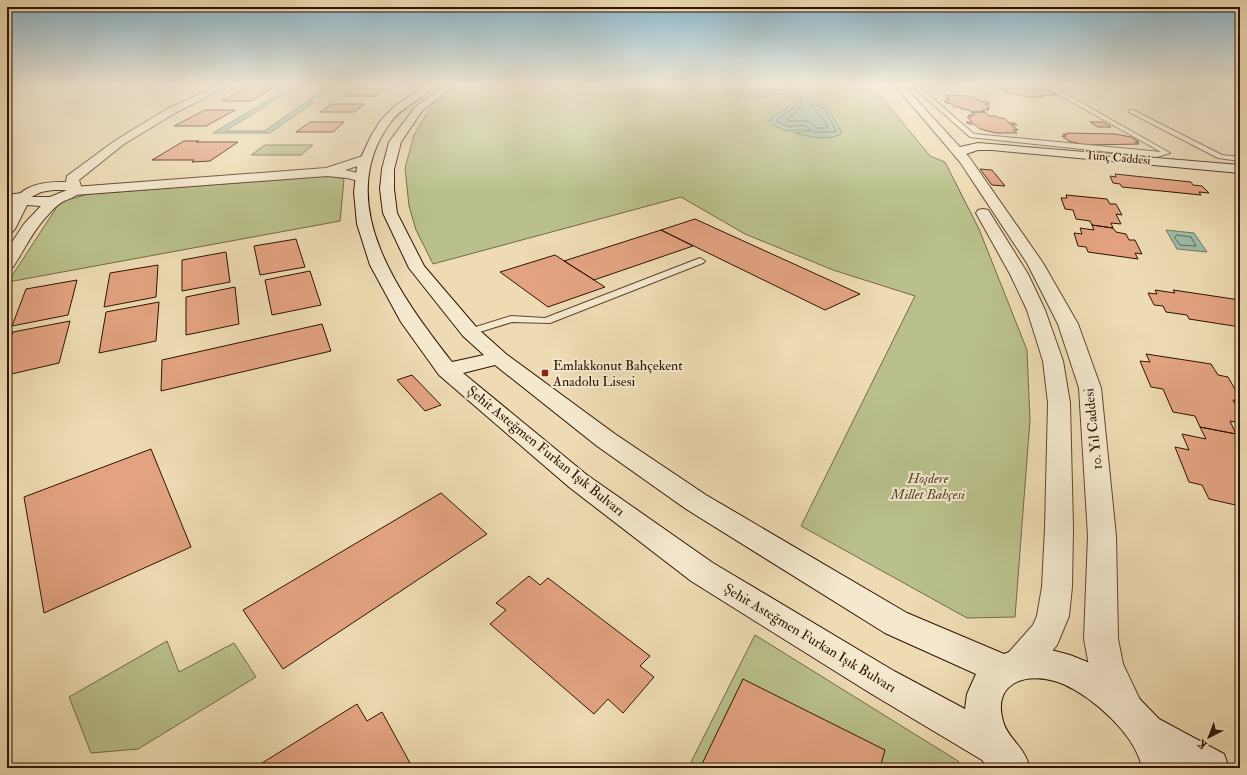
<svg xmlns="http://www.w3.org/2000/svg" width="1247" height="775" font-family="'IM FELL Double Pica',serif">
	<rect width="100%" height="100%" fill="#eedbb3"/>
	<filter id="stains"><feTurbulence type="fractalNoise" baseFrequency=".005" numOctaves="4"/><feColorMatrix values="0 0 0 0 .2 0 0 0 0 .09 0 0 0 0 .02 0 0 0 .5 -.17"/></filter>
	<radialGradient id="worn" r=".72"><stop offset=".6" stop-color="#630" stop-opacity="0"/><stop offset="1" stop-color="#630" stop-opacity=".3"/></radialGradient>
	<path fill="#b9c08c" stroke="#746946" d="M462,84H871L930,156L945,162L979,229L1027,350L1030,420L1015,617L967,618L801,526L915,296L833,270L745,234L681,197L433,264L416,230L409,206L405,168L414,135L430,108Z
		M265,145H313L301,155H251Z
		M329,176L344,179L340,221L8,282L60,202L88,194Z
		M755,635L958,761L962,768H688Z
		M167,641L179,672L234,643L256,677L138,749L91,753L69,697Z"/>
	<path fill="#9bbca8" stroke="#707865" d="M728,84L811,86L822,104L826,105L841,131V134C828,141 809,137 795,133L810,131C804,128 798,131 791,131C784,131 776,127 770,122L771,117L784,110L794,101L792,97C773,89 748,105 728,94L749,96L753,93C748,90 741,88 737,92H726Z
		M324,89H332L322,96L311,99L313,103L270,133H213L279,94H285L225,131H265Z
		M1166,230L1194,233L1207,252L1177,249Z"/>
	<g fill="none" stroke-linecap="round" stroke-linejoin="round">
		<path stroke="#666754" stroke-width="1" d="M731,84L732,89C742,85 751,86 759,93C772,91 795,85 797,103L792,109L777,119V122L789,127L805,125L813,132H835L836,130L824,109L818,106L806,84
			M755,84C757,85 758,87 760,88C774,94 800,74 802,102L798,110L788,118V121H807L817,128H827L828,126C819,112 805,101 801,84
			M1177,235L1191,237L1196,246L1180,245L1175,238Z"/>
	</g>
	<path fill="#e3a381" stroke="#301200" d="M248,87H274L251,101H222Z
		M1016,87L1051,91L1053,92H1049L1058,95L1040,96L1042,97H1030L1005,93L1004,92H1008L1000,89L1017,88Z
		M355,88L385,89L376,96H345Z
		M946,95L971,96L982,102H987L990,104H985L990,108H986L989,110H982L985,112H971L969,110L962,109L959,107H955L950,103H946L944,101H949L945,97L949,98Z
		M332,104H364L354,112H320Z
		M205,110H235L206,126H174Z
		M971,112H985L989,116H996L999,118H1004L1009,123H1014L1017,125H1011L1018,130H1013L1017,133H996L980,129L974,124H969L966,122H972L967,117H972L968,115H975Z
		M310,122H344L333,132H296Z
		M1090,122H1103L1111,127H1098Z
		M1067,133L1115,134L1131,137L1139,142H1135L1139,144L1085,145L1069,141L1062,136H1066L1063,134H1068Z
		M184,141H199L196,142H238L210,161L192,162L194,160H152Z
		M980,169L992,170L1005,186L992,185Z
		M1115,174L1191,182L1193,185L1202,186L1209,193L1199,192L1201,195L1122,187L1120,184L1113,183L1110,176L1116,177Z
		M1066,195L1107,199L1110,204H1116L1122,215L1116,214L1121,224L1111,223L1113,228L1092,225L1090,221L1076,219L1073,210L1065,209L1061,198H1067Z
		M695,219L860,294L825,310L661,230Z
		M1092,225L1113,228L1116,232L1126,234L1129,240H1135L1142,254L1135,253L1138,259L1088,252L1086,247L1078,246L1074,233L1082,234L1080,228L1094,230Z
		M661,230L693,246L594,280L564,261Z
		M296,239L305,267L260,275L254,246Z
		M226,252L230,282L182,291V260Z
		M555,255L594,280L605,287L548,307L500,272Z
		M158,265L156,297L104,307L110,273Z
		M310,271L321,305L272,315L265,280Z
		M77,280L68,315L12,326L26,289Z
		M235,287L239,324L186,335V297Z
		M1155,290L1175,293L1173,290L1240,300V327L1189,319L1187,315L1166,312L1163,306L1154,305L1148,293L1157,294Z
		M159,302L156,341L99,353L106,312Z
		M70,321L59,363L7,375V348L13,332Z
		M322,324L331,351L161,391L162,360Z
		M1146,354L1211,364L1218,375L1228,377L1240,398V401L1233,400L1240,413V423L1230,421L1236,434L1200,427L1195,416L1173,412L1163,389L1151,387L1140,361L1150,362Z
		M412,375L441,405L425,411L397,380Z
		M1200,427L1236,434L1240,441V506L1209,499L1202,485L1189,482L1175,447L1189,450L1182,434L1206,439Z
		M151,449L191,547L44,613L24,497Z
		M441,493L487,534L283,669L243,610Z
		M529,576L540,585L548,578L650,656L640,666L654,677L623,713L608,699L594,714L490,624L506,610L496,603Z
		M743,679L885,750L880,768H700Z
		M357,704L367,721L382,712L410,763L403,768H254Z"/>
	<g fill="none" stroke-linecap="round" stroke-linejoin="round">
		<g stroke="#60442d" stroke-width="2">
			<path id="service" d="M910,84H916L974,134L1161,152L1047,88L974,86L971,84L1050,85L1170,153L1157,157L970,137Z
				M1194,84H1240L1238,86H1214L1240,95V99L1212,88L1211,87L1214,86H1196Z
				M1129,110H1133L1222,155L1240,157V161L1218,158L1129,112Z
				M700,258L705,261L703,263L550,323L512,322L470,335L466,334L464,332L466,330L511,316L545,318Z"/>
		</g>
		<g stroke="#60442d" stroke-width="2">
			<path id="minor" d="M366,155L370,156L372,159L370,162L345,170L367,175L368,178L367,181L362,182L347,178L327,176L74,195L69,194L67,191L69,188L74,187L326,168Z
				M22,193L27,194L29,197L27,200L7,203V195Z"/>
		</g>
		<g stroke="#60442d" stroke-width="2">
			<path id="tertiary" d="M222,84H232L175,113L124,144L79,180L82,189C77,196 72,198 64,201C58,204 52,210 48,215C33,230 25,249 13,267L7,268V250L24,224L41,206L27,205L15,229L12,232L7,234C7,229 6,222 7,218C13,187 38,181 66,182L67,176L116,140L167,109ZM53,190H67L50,197H31L41,192Z
				M894,84H902L969,157L1043,263L1078,324L1101,388L1116,536L1118,639L1123,664L1141,702L1136,714L1123,719L1110,714L1089,666L1084,639L1088,536L1079,388L1058,324L1027,263L960,162Z
				M983,209L988,210L990,213L1028,274L1045,310L1063,361L1070,403L1073,528L1072,587L1069,616L1057,645L1033,674L1021,678L1009,674L1004,663L1009,652L1033,625L1037,616L1042,587L1045,528L1048,403L1043,361L1027,310L1010,274L976,213L978,210Z"/>
		</g>
		<g stroke="#301200" stroke-width="2">
			<path id="secondary" d="M427,84H436C424,99 402,106 390,123C331,204 402,298 452,362L484,355L463,336L409,268L383,213L380,189L382,169L389,142L415,107L447,84H456L422,111L401,142L394,169V189L397,213L424,266L477,328L506,354L615,434L706,495L907,613L1004,654L1017,649L1030,648H1044L1070,655L1095,665L1130,689L1159,719L1224,754L1229,768H1142C1136,735 1093,697 1063,684C1032,671 991,679 1003,721C1006,734 1018,743 1024,754C1027,758 1028,763 1030,768H988L982,760L870,693L691,581L569,487L439,375L401,322L370,265L357,224L354,192L357,166L371,136L381,120L395,106ZM495,365L597,446L686,509L885,633L976,674L967,694L965,709L894,671L713,563L587,475L463,373Z
				M978,143L1240,165V173L992,150H978L960,156L956,154L954,152L960,147Z"/>
		</g>
		<g stroke="#301200" stroke-width="2">
			<path id="primary" d="M1232,84H1240V88L1233,86Z"/>
		</g>
		<use href="#service" fill="#f4e8ce" fill-rule="evenodd"/>
		<use href="#minor" fill="#f4e8ce" fill-rule="evenodd"/>
		<use href="#tertiary" fill="#f4e8ce" fill-rule="evenodd"/>
		<use href="#secondary" fill="#f4e8ce" fill-rule="evenodd"/>
		<use href="#primary" fill="#e7be7a" fill-rule="evenodd"/>
	</g>
	<linearGradient id="sky" x2="0" y2="1"><stop stop-color="#89b7ce"/><stop offset="0.44" stop-color="#f7efdd"/><stop offset="1" stop-color="#f7efdd" stop-opacity="0"/></linearGradient>
	<rect width="1247" height="192" fill="url(#sky)"/>
	<rect fill="#8f2418" stroke="#f4e8ce" stroke-width="1.5" x="541" y="369" width="8" height="8" rx="2"/>
	<g text-anchor="middle" dominant-baseline="central" stroke-width="4" stroke-linejoin="round" paint-order="stroke">
		<g font-size="12" fill="#301200" stroke="#f4e8ce">
			<text transform="translate(1118 158) rotate(5)">Tunç Caddesi</text>
		</g>
		<g font-size="14" fill="#301200" stroke="#f4e8ce" text-anchor="start">
			<text x="553" y="365">Emlakkonut Bahçekent<tspan x="553" dy="16">Anadolu Lisesi</tspan></text>
		</g>
		<g font-size="14" fill="#301200" stroke="#f4e8ce">
			<text transform="translate(1093 429) rotate(-96)">10. Yıl Caddesi</text>
			<text transform="translate(546 451) rotate(39)">Şehit Asteğmen Furkan Işık Bulvarı</text>
			<text transform="translate(810 638) rotate(31)">Şehit Asteğmen Furkan Işık Bulvarı</text>
		</g>
		<g font-size="14" font-style="italic" fill="#59462a" stroke="#f4e8ce">
			<text x="928" y="478">Hoşdere<tspan x="928" dy="16">Millet Bahçesi</tspan></text>
		</g>
	</g>
	<rect width="1247" height="775" fill="none" stroke="#eedbb3" stroke-width="24"/>
	<rect x="8" y="8" width="1231" height="759" fill="none" stroke="#301200" stroke-width="2"/>
	<rect x="12" y="12" width="1223" height="751" fill="none" stroke="#301200"/>
	<g transform="translate(1209 737) rotate(222)" stroke="#f4e8ce" stroke-width="3" paint-order="stroke">
	<path d="M0-3L7 15L0 10L-7 15Z" fill="#301200"/>
	<text y="-6" font-size="11" font-weight="bold" text-anchor="middle" fill="#301200">K</text>
	</g>
	<rect width="100%" height="100%" filter="url(#stains)"/>
	<rect width="100%" height="100%" fill="url(#worn)"/>
</svg>
